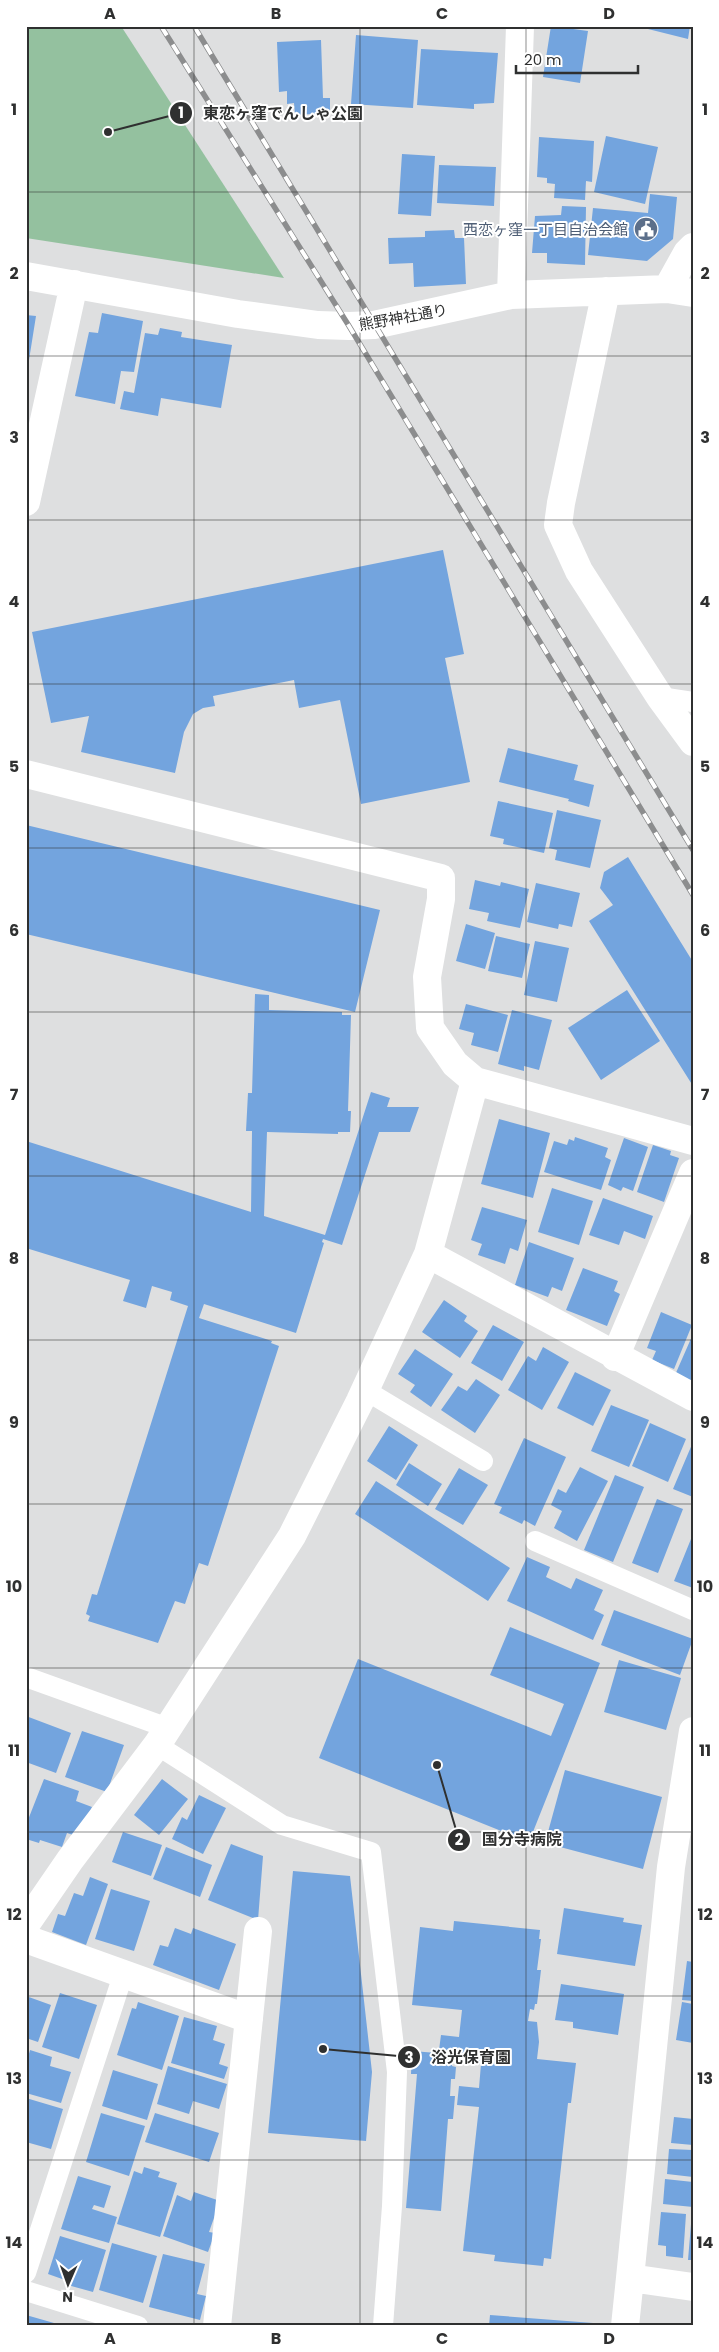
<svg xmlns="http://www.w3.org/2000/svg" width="719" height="2352" font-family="Poppins,'Noto Sans JP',sans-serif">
	<rect width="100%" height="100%" fill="#dedfe0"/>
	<path fill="#94c19f" d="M26,26H121L284,278L26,238Z"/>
	<path fill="#73a4de" d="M551,26L588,31L580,83L543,77Z
		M636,26H690L688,39Z
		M356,35L418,40L413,108L351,104Z
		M321,40L323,98H330V113L295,115L294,103L287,104V91L279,92L277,42Z
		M421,49L498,53L494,103L474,104V109L417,105Z
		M606,136L658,147L645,204L594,192Z
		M539,137L594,141L592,182L586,181L585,200L554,198L555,184L547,183V178L537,177Z
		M402,154L435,156L431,216L398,214Z
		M439,165L496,167L494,206L437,203Z
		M650,194L677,197L673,239L647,261L588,255L593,208L648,213Z
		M562,206L586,207L585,265L547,263V253H532L535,216L561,215Z
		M454,230L455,238H464L466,284L414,287L413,263L389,264L388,238L425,237V231Z
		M102,313L143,321L134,372L121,371L115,404L75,396L89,332L98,333Z
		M26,315L36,316L29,360H26Z
		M160,328L182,332L181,337L232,345L221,408L161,398L158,416L120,409L124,391L134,393L145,333L158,335Z
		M443,550L464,654L445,658L470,782L361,804L340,700L299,708L294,680L213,696L215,706L203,708L193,714L184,732L175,773L81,752L89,716L51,723L32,632Z
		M508,748L578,765L574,780L594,785L589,807L568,801L569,799L499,782Z
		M498,801L553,813L544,853L503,844L504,839L490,836Z
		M557,810L601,820L590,868L555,860L557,850L549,848Z
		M26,825L380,910L355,1012L26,934Z
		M628,857L693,962V1086L589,921L613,905L600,888L604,872Z
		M475,880L500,886L501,882L529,889L520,928L487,921L489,913L469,909Z
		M536,883L580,893L572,927L559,924L558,929L527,922Z
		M466,924L495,933L485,969L456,961Z
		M496,936L530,944L522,978L488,971Z
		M535,941L569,948L557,1002L524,995Z
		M627,990L660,1041L601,1080L568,1028Z
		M255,994L269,995V1010L342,1012V1015H351L348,1111H351L350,1132H338V1134L267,1132L264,1216L325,1235L371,1092L390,1098L387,1107H419L410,1132H379L342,1245L323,1239L322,1242L324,1243L296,1333L204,1304L199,1318L272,1341L271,1343L279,1346L208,1566L199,1563L185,1604L175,1601L158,1643L88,1621L90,1616L86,1614L92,1594L97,1595L188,1306L170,1300L172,1292L152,1286L146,1308L123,1301L130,1280L26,1248V1141L251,1212L252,1131H246L248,1093H252Z
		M466,1004L508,1015L498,1052L471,1045L474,1033L459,1029Z
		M512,1010L552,1020L539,1070L524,1066V1071L498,1064Z
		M499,1119L550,1133L533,1198L481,1184Z
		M575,1137L608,1148L605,1157L611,1160L601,1190L544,1172L554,1141L567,1145L569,1139L574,1141Z
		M624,1138L648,1147L633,1191L623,1187L621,1191L608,1185Z
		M653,1145L671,1151L670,1155L679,1158L664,1202L637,1192Z
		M552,1188L593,1201L579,1245L538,1232Z
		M603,1198L653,1216L645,1239L624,1231L619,1245L589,1235Z
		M482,1207L527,1220L518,1251L510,1248L505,1264L478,1255L482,1244L471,1240Z
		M529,1242L574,1258L562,1291L552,1287L548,1297L515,1285Z
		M583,1268L618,1281L614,1291L620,1294L607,1326L566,1310Z
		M444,1300L467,1316L464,1321L478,1331L460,1358L422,1332Z
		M661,1312L692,1325L674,1369L652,1360L656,1351L647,1348Z
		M493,1325L524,1342L502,1381L471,1363Z
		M693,1334V1383L675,1375Z
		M543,1347L569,1362L542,1410L508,1390L528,1356L536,1361Z
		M415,1349L453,1374L431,1407L410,1392L415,1385L398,1374Z
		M575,1372L611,1390L593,1426L557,1408Z
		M476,1379L500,1395L475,1433L441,1410L458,1386L467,1391Z
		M611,1405L649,1420L629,1467L591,1451Z
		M650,1423L686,1439L668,1482L632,1466Z
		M389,1426L418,1445L396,1480L367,1461Z
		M524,1438L566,1457L535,1526L524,1520L522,1524L499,1513L502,1507L494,1504Z
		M693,1442V1497L673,1489Z
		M409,1463L442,1484L428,1506L396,1485Z
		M580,1467L608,1481L577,1541L554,1528L562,1511L551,1505L558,1489L566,1493Z
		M459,1468L488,1485L463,1525L435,1509Z
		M615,1475L644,1487L613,1562L584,1550Z
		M376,1481L510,1568L488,1601L355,1514Z
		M657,1499L683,1509L658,1573L632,1563Z
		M693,1534V1588L674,1581Z
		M527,1557L550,1567L546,1577L571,1589L576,1578L603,1590L594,1610L604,1615L593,1640L507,1601Z
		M614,1610L693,1639L680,1675L601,1645Z
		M510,1627L600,1663L529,1842L319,1758L358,1659L551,1736L564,1704L490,1675Z
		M619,1660L681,1678L666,1730L604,1712Z
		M26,1716L71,1733L56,1773L26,1762Z
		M82,1731L124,1745L107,1792L65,1777Z
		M565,1770L662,1797L643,1869L545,1843Z
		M44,1779L79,1791L76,1801L92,1807L82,1832L76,1836L67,1833L62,1847L40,1840L39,1843L26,1839V1825Z
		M162,1779L188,1799L159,1835L134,1815Z
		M199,1795L226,1808L203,1854L172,1839L182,1817L187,1820Z
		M123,1832L162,1845L151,1876L112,1862Z
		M231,1844L263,1856L258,1920L208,1900Z
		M166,1847L212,1865L200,1897L153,1879Z
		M293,1871L350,1876L372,2072L366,2141L268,2133Z
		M90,1877L108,1884L86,1945L52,1932L58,1914L65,1916L74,1893L83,1896Z
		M111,1889L150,1901L134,1951L95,1939Z
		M564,1908L624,1918L623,1922L642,1925L635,1966L557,1954Z
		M454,1921L540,1930L539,1939H541L537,1970H541L537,2004H535L534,2010L530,2009L528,2021L537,2022L539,2042L537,2059L576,2063L571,2103H568L551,2259L544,2258L543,2266L494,2261L495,2255L463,2251L479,2107L457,2105L459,2086L479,2088L481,2064L457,2061L458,2052L439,2050L441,2035L459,2037L462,2010L412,2005L420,1927L453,1931Z
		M175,1928L191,1934L193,1928L236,1944L219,1990L153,1965L160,1945L168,1947Z
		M687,1961L693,1962V2001L682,2000Z
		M561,1984L624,1994L618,2035L573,2028V2022L555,2020Z
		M60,1993L97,2005L79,2059L42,2047Z
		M26,1996L51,2005L38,2042L26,2038Z
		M138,2002L179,2016L162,2070L117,2055L132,2008L136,2009Z
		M682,2002L693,2004V2043L676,2040Z
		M184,2017L217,2026L213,2040L225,2044L219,2064L228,2067L224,2079L171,2063Z
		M30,2050L52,2057L50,2066L71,2072L61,2103L26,2093V2065Z
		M412,2051L437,2053L436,2062L452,2064V2066L456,2067L455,2079H451L450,2096H455L453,2119H448L441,2211L406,2208L417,2074H411Z
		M168,2066L227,2084L219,2109L193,2101L189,2114L157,2104Z
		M113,2070L158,2084L147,2120L102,2106Z
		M26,2098L63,2109L51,2149L26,2142Z
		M101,2113L145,2126L129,2176L86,2162Z
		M155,2113L219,2133L209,2162L145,2142Z
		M674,2117L693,2119V2145L671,2143Z
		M669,2149L693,2150V2177L667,2174Z
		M144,2167L160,2172L158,2177L177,2183L160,2237L117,2224L134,2171L142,2174Z
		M78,2176L111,2186L104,2208L94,2205L92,2209L117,2217L109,2243L61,2229Z
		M665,2179L693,2182V2207L663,2204Z
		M194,2192L220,2201L209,2232L215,2233L208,2252L163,2236L177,2195L191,2201Z
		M661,2212L686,2214L683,2258L666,2256V2246L658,2245Z
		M691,2224H693V2260H688Z
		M60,2236L106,2250L93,2292L64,2284L65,2280L48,2274Z
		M112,2243L157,2256L143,2303L99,2290Z
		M163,2254L205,2264L197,2294L206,2296L200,2320L149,2307Z
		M26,2315L61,2325V2326H26Z
		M490,2315L593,2323V2326H489Z"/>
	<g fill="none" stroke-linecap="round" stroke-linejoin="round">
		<path stroke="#fff" stroke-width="20" d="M660,697L693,702
			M365,1390L483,1461
			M535,1541L693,1610
			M26,1677L168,1728
			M157,1745L282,1825L371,1852L397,2072L392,2206L383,2326
			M26,2273L123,1975
			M26,2291L138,2326"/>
		<path stroke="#fff" stroke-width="28" d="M26,276L238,314L318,325L349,326L374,325L511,295L667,289L693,293
			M667,289L687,253L693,247
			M606,291L561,503L558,525L579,571L660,697L693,742
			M511,295L520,26
			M26,502L74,284
			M26,774L441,878V899L427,977L430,1028L455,1064L475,1081L693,1141
			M428,1254L693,1397
			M615,1357L693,1173
			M693,1731L671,1867L630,2278L693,2287
			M26,1924L70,1860L157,1745L292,1536L360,1401L428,1254L475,1081
			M26,1939L249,2019
			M217,2326L258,1931
			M625,2326L630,2278"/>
		<g stroke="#8c8d8e" stroke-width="5.5">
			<path id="rail" d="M161,26L349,326L693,895
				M194,26L693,850"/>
		</g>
		<use href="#rail" stroke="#fff" stroke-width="4" stroke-dasharray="11" stroke-linecap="butt"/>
	</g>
	<path fill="none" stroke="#2f3030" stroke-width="1" stroke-opacity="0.55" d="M194,26V2326M360,26V2326M526,26V2326M26,192H693M26,356H693M26,520H693M26,684H693M26,848H693M26,1012H693M26,1176H693M26,1340H693M26,1504H693M26,1668H693M26,1832H693M26,1996H693M26,2160H693"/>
	<defs>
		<g id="civic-disc" transform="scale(1.25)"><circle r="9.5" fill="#5c6f8a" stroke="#fff"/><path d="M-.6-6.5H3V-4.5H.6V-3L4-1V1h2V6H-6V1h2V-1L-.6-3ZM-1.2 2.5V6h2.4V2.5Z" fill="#fff"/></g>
	</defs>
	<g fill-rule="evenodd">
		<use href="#civic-disc" x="646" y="229"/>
	</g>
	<g text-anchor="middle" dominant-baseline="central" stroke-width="4" stroke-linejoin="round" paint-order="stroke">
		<g font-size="15" fill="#4e5e75" stroke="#fff" text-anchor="end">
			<text x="628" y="229">西恋ヶ窪一丁目自治会館</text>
		</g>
		<g font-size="15" fill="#2f3030" stroke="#fff">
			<text transform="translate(403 317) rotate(-10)">熊野神社通り</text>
		</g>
	</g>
	<path fill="none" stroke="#2f3030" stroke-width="2" d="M108 132L181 113M437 1765L459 1840M323 2049L409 2057"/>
	<g fill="#2f3030" stroke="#fff" stroke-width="2">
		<circle cx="108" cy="132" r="5"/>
		<circle cx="437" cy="1765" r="5"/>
		<circle cx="323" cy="2049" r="5"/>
		<circle cx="181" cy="113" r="12"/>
		<circle cx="459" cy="1840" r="12"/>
		<circle cx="409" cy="2057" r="12"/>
	</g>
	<g font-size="15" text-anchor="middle" font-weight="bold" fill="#fff">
		<text x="181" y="118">1</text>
		<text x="459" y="1845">2</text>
		<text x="409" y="2063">3</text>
	</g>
	<g font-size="16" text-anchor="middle" font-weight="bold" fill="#2f3030" stroke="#fff" stroke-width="4" stroke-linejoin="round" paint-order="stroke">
		<text x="283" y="119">東恋ヶ窪でんしゃ公園</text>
		<text x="522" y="1845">国分寺病院</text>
		<text x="471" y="2063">浴光保育園</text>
	</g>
	<rect width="719" height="2352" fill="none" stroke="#ffffff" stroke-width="55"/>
	<g transform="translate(68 2284) rotate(182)" stroke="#ffffff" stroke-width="4" paint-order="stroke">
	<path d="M0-4L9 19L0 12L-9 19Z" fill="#2f3030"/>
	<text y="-8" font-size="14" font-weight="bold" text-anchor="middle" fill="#2f3030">N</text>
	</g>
	<path d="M516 65v8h122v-8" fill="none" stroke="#2f3030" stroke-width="2.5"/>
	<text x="524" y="65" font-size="15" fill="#2f3030" stroke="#ffffff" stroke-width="4" paint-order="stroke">20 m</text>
	<rect x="28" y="28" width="664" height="2296" fill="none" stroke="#2f3030" stroke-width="2"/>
	<g font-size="16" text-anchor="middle" font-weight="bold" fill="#2f3030">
		<text x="110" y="19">A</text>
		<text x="276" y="19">B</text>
		<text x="442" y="19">C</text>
		<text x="609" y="19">D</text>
		<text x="14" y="115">1</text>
		<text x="705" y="115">1</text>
		<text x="14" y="279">2</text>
		<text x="705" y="279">2</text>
		<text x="14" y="443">3</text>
		<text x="705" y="443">3</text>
		<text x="14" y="607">4</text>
		<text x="705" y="607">4</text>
		<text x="14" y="772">5</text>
		<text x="705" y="772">5</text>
		<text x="14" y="936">6</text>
		<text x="705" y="936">6</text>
		<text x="14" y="1100">7</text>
		<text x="705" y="1100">7</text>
		<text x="14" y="1264">8</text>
		<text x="705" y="1264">8</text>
		<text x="14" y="1428">9</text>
		<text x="705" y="1428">9</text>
		<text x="14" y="1592">10</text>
		<text x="705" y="1592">10</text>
		<text x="14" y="1756">11</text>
		<text x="705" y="1756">11</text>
		<text x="14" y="1920">12</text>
		<text x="705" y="1920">12</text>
		<text x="14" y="2084">13</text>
		<text x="705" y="2084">13</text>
		<text x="14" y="2248">14</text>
		<text x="705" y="2248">14</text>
		<text x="110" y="2344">A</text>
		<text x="276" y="2344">B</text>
		<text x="442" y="2344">C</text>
		<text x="609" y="2344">D</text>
	</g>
</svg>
